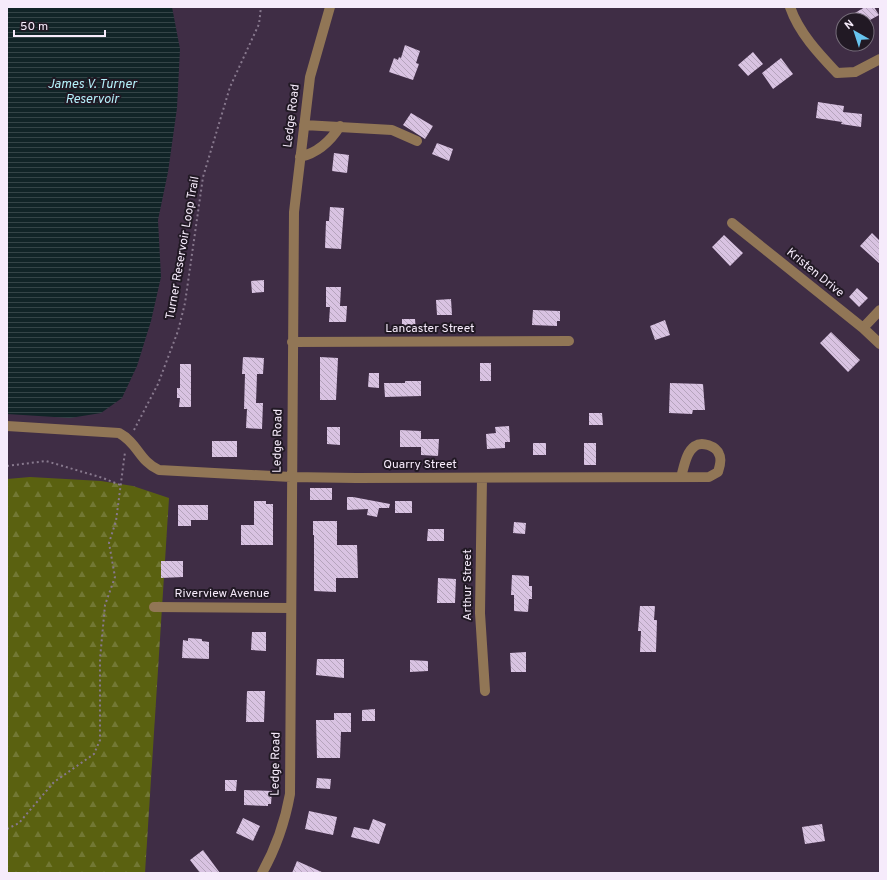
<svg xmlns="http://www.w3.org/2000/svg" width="887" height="880" font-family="Overpass,sans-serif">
	<defs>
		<pattern id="forest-firs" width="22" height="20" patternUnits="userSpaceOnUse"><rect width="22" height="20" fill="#5a6110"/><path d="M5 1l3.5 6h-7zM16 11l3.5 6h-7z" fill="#727834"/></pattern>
		<pattern id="water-rules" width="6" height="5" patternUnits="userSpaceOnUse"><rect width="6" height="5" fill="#112427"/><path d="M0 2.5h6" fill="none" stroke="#344447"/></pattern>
		<pattern id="building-back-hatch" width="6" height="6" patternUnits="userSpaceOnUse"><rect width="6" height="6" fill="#d9c3e2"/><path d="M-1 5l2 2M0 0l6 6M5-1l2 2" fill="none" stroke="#b5a4bc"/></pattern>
	</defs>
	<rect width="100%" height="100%" fill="#3f2d45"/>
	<path fill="url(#forest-firs)" d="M30,477L101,481L133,486L169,498L145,873H7V479Z"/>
	<path fill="url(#water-rules)" d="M7,7H172L180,49L177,108L168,172L158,220L161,277L151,321L137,366L122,398L101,413L70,418L7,414Z"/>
	<path fill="url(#building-back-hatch)" d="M865,7H874L879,15L870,20H843Z
		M405,45L420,51L416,63L419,64L413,80L389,72L394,58L398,60L399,57L401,58Z
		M753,52L763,64L748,76L738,65Z
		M781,58L793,74L773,89L762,73Z
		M818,102L844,106L843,112L862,114L861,127L841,124L842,122L816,118Z
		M411,113L433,126L425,139L403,125Z
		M437,143L453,149L449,161L432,154Z
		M334,153L349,155L347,173L332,171Z
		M330,207L344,208L341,249L325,248L326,221H329Z
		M872,233L880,241V264L860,246Z
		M724,235L743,253L730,266L712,247Z
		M264,280V292L252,293L251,281Z
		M326,287H341L340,306H347L346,322H329L330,307H326Z
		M857,288L868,298L859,307L849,297Z
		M451,299L452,315H437L436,300Z
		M533,310L560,311V321H557V326L532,325Z
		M402,319H415L416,332H402Z
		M665,320L670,335L655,340L650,326Z
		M831,332L860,360L848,372L820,343Z
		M243,357L264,358L263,374H257L256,403H263L262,429L246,428L247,409H244L245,374H242Z
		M320,357L338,358L336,400H320Z
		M480,363H491V381H480Z
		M180,364H191V407H179L180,398H177V388H180Z
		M369,373H379V388L368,387Z
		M405,381H421V396L385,397L384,383H405Z
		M670,383L703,384L705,410H693L692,414L669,413Z
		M589,413H602L603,425H589Z
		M509,426L510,442H505V448L487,449L486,434L496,433L495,427Z
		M327,427H340V445L327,444Z
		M400,430L421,431V439H439L438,456L421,455V447H400Z
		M212,441H237V457H212Z
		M533,443H546V455H533Z
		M584,443H596V465H584Z
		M310,488H332V500H310Z
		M347,497H353L390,504L389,508H379L377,517L367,515L368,509L347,510Z
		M254,501H266V504H273V545H241V525H254Z
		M395,501H412V513H395Z
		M178,505H208V520H191V526H178Z
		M313,521H337V545H357L358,578H336V592L314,591V535H313Z
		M514,522L526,523L525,534L513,533Z
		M428,529H444V541H427Z
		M161,561H183V577L161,578Z
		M512,575L529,576V586H532V599H529L528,612L514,611V595H511Z
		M438,578L456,579L455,603H437Z
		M640,606H655L654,620H657L656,652H640L641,631H638Z
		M252,632H266V651L251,650Z
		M188,638L202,639V641L209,642V659L182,658L183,640L188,641Z
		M526,652V672H511L510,653Z
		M317,659H344V678L316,675Z
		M410,660L428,661V671L410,672Z
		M247,691H265L264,722H246Z
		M375,709V721H362V710Z
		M334,713H351V732H341L340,758H317L316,720H334Z
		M317,778L331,779L330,789L316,788Z
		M225,780H237L236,791H225Z
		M244,790L272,791L271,804H268V806L244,805Z
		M309,811L337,817L333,835L305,829Z
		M243,818L260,826L253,841L236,833Z
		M373,819L386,824L379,844L351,837L354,827L369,830Z
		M822,824L825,841L805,844L802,827Z
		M203,850L220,873H200L190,860Z
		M297,861L324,873H292Z"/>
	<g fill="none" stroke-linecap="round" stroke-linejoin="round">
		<path stroke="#88798e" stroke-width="2" stroke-dasharray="2 3" stroke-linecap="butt" d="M134,430L158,384L178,331L185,303L203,177L230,87L259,24L261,7
			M7,466L46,461L103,478L120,485
			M7,829L19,823L54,782L94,754L100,740V659L105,605L115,577L109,543L116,521L125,452"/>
		<path stroke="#917656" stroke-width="10" d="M790,7C799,33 819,54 837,73L855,72L880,59
			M304,125L392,130L417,141
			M300,157C317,153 330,142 340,126
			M732,223L863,328L880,344
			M863,328L880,310
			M292,342L569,341
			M7,426L119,433C138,443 139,461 159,470L291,477L356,478L709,477L718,472C720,466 722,459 719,454C716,446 702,441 695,446C686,452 684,467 681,477
			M482,478L480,613L485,691
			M154,607L291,608
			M262,873C276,848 285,822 290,794L294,212L310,77L330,7"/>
	</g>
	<g text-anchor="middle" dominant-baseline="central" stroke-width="4" stroke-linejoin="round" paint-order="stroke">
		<g font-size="12" fill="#f6ebfb" stroke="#211924">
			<text transform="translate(292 116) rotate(-83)">Ledge Road</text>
			<text transform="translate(183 248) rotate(-80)">Turner Reservoir Loop Trail</text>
			<text transform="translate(815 273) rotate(39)">Kristen Drive</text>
			<text x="430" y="329">Lancaster Street</text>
			<text transform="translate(278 441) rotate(-89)">Ledge Road</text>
			<text x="420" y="465">Quarry Street</text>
			<text transform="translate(468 585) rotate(-90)">Arthur Street</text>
			<text x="222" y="594">Riverview Avenue</text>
			<text transform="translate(276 764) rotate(-89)">Ledge Road</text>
		</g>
		<g font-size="13" font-style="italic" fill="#b4f0fa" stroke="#211924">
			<text x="92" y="85">James V. Turner<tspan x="92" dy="15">Reservoir</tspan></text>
		</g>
	</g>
	<rect width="887" height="880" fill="none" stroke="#f6ebfb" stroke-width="16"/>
	<g transform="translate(855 32) rotate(321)"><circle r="19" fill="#211924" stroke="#766d7a"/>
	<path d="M0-3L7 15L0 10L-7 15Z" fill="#67c4ef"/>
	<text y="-6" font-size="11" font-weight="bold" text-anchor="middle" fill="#f6ebfb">N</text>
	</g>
	<path d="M14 30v6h91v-6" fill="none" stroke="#f6ebfb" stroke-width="2"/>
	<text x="20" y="30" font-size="12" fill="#f6ebfb" stroke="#211924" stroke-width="3" paint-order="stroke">50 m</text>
</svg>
